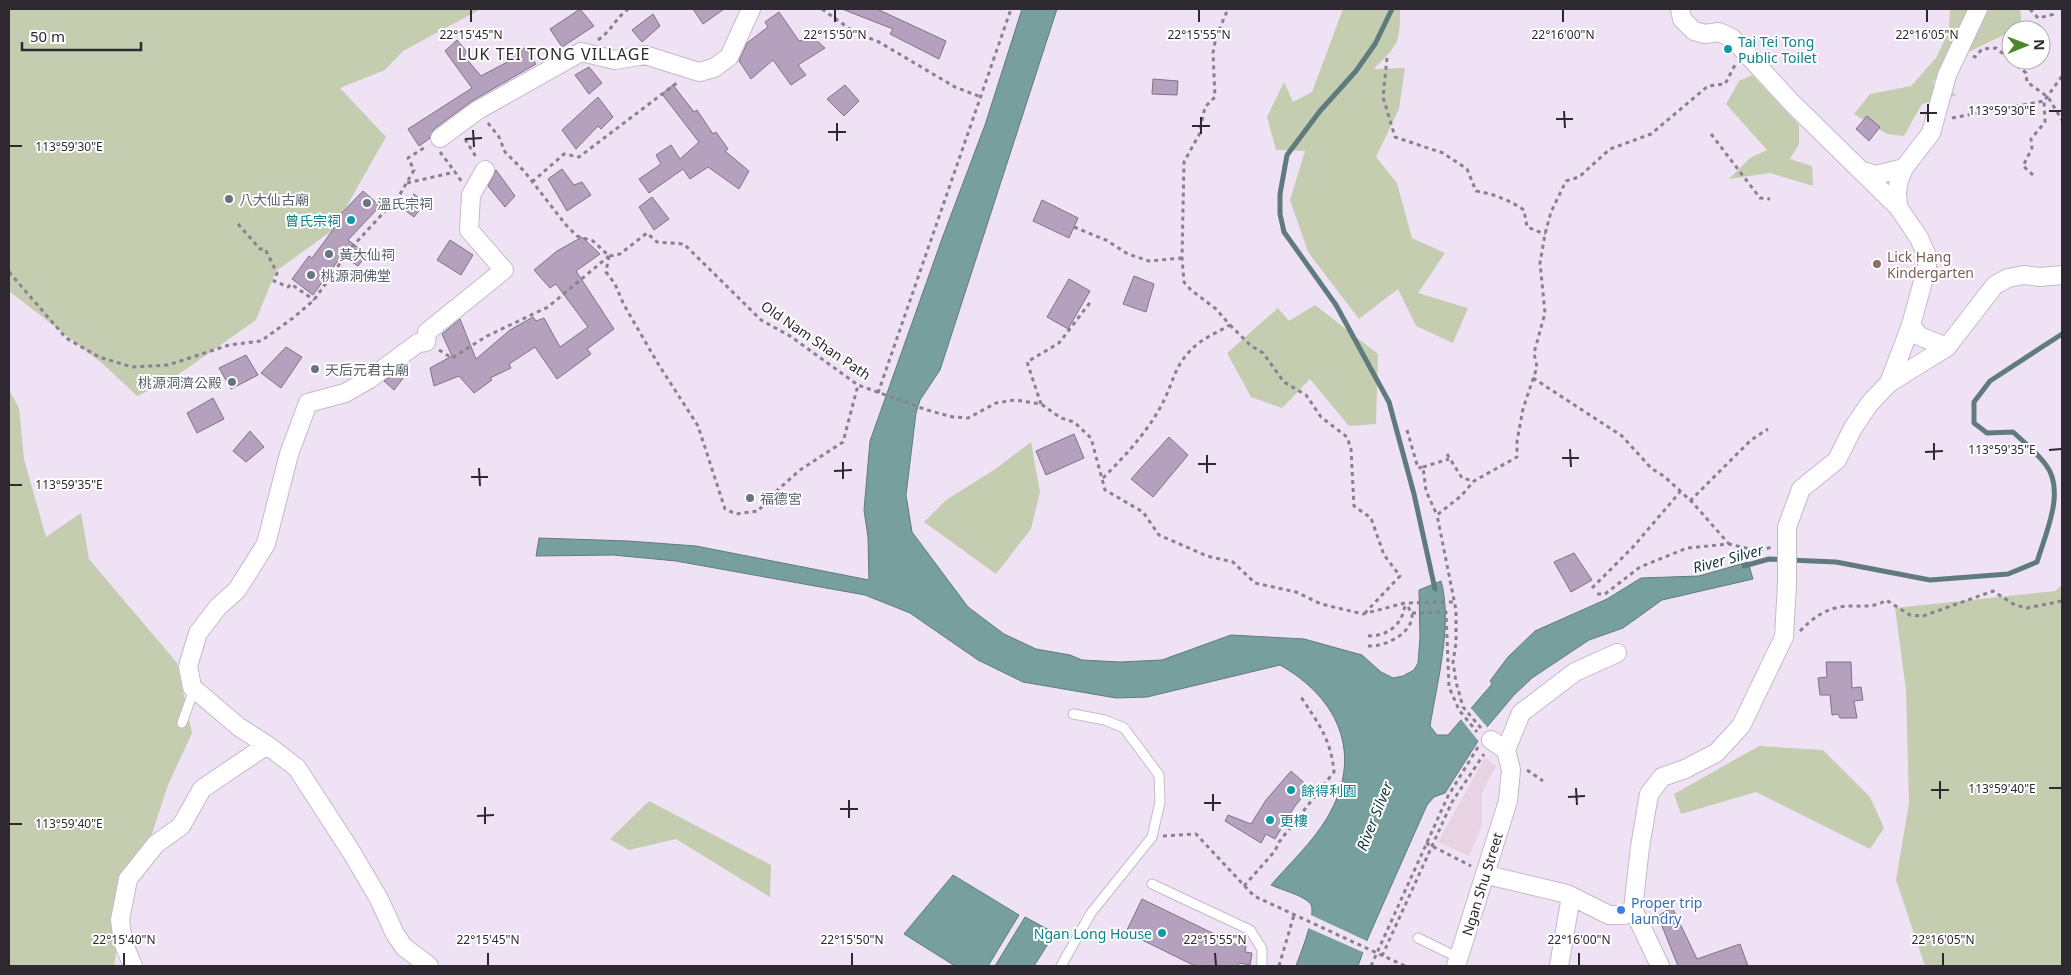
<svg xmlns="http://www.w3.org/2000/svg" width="2071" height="975" font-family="'Noto Sans','Noto Sans TC',sans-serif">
	<rect width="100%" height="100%" fill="#f0e2f5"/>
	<path fill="#e7d3e1" d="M1485,757L1496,766L1482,793V825L1469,856L1438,842Z"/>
	<path fill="#c4cdb0" d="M9,9H489L479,10L403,51L385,70L340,88L386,137L333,230L276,271L256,320L169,381L137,396L103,364L9,291Z
		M1343,9H1400C1400,45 1398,44 1374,69L1405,68L1399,109L1376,157L1397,183L1412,238L1445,253L1418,293L1468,308L1453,343L1416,326L1398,289L1359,319L1308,252L1290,200L1305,151L1276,150L1267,117L1284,82L1293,102L1312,92Z
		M1950,9H2020L2022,26L1948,62L1933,82L1957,95L1922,104L1904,136L1887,134L1854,114L1870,94L1911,86L1936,58L1949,31Z
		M1752,75L1799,125V144L1790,159L1812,166L1813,186L1770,173L1729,179L1750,158L1767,150L1726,104L1739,81Z
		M1315,305L1378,354L1376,424L1349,426L1310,379L1282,408L1251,397L1227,353L1278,308L1289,321Z
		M9,390L19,408L24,459L46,537L81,513L89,559L177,663L192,733L168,785L144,858L123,909L114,966H9Z
		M1031,442L1040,492L1031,529L996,574L924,522L946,500L994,470Z
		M2062,585V966H1925L1896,880L1909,803L1906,690L1895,608L2055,591Z
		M1759,746L1823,750L1870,797L1884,828L1870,849L1756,792L1681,814L1674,794Z
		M649,801L771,865L770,897L676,839L629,850L610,839Z"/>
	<path fill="#769f9e" stroke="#607b7d" d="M1022,9H1057L940,370L920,400L916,413L906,495L912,532L968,607L1004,634L1036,649L1070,655L1082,660L1120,662L1162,660L1231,635L1304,639L1362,655L1381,672L1393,678L1403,676L1414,670L1418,663L1420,638L1419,590L1441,581C1453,623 1437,683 1430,726L1437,735H1448L1492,684L1490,681L1508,657L1535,631L1607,599L1641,578L1699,576L1748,562L1753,579L1662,600L1623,628L1589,640L1532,678L1514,695L1487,727L1445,793L1434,797L1427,805L1368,938L1358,966H1296C1300,954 1318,912 1310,903C1302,895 1282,890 1271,885C1289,864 1312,843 1327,818C1364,756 1340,699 1280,665L1147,697L1116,698L1023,682L978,660L910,613L865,595L676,561L613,555L536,556L539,538L628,541L696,546L869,580L868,537L864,510L870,441L943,236L985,125Z
		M953,875L1019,915L988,966H955L904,934Z
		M1025,917L1051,931L1047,935L1048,944L1034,966H995Z"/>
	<path fill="#f0e2f5" d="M1469,706L1489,729L1480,743L1460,718Z
		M1311,915L1369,942L1365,953L1306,927Z"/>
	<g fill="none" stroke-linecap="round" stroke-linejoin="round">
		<path stroke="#607b7d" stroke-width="5" d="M1392,9L1375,44L1356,71L1320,111L1287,155L1280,194V214L1284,232L1336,305L1389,402L1414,494L1435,589
			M1744,566L1769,559L1836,562L1930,580L2008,574L2037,562C2045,535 2066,491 2046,465C2037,453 2024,442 2013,432L1987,433L1974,423V402L1990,381L2062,334"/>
	</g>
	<path fill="#b5a1bd" stroke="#7f7384" d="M580,9L594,26L562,47L550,29Z
		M693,9H724L703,24Z
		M842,9H877L946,41L939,59L890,34L893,29Z
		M779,12L799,41L815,39L825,48L798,65L806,75L791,85L773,60L751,79L739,61L747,43L768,27L765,22Z
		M653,14L660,26L642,42L632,30Z
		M457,40L467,52L464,56L481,76L513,59L511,57L525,48L536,64L472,101L434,129L429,139L419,146L408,129L472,88L445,51Z
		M589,67L602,83L589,94L575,75Z
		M1153,79L1178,81L1177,95L1152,94Z
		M673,85L694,112L697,110L713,134L716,132L728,149L725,151L749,171L739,189L708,167L690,179L683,169L649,193L639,179L661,164L656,155L671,145L680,159L699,142L662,94Z
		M845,85L859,101L844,116L827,99Z
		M598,97L613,117L601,129L598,126L576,149L562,130Z
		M1867,116L1880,127L1869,141L1856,129Z
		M562,169L574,185L582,182L591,195L567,211L548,179Z
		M496,170L515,196L505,207L488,186Z
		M363,191L380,206L348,240L367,254L358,266L342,255L313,295L292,279L309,256L312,258L324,242L337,224L334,221Z
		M414,194L425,203L414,217L402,208Z
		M652,197L669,219L654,230L639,207Z
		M1042,200L1078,218L1069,238L1033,221Z
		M582,237L600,254L576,271L614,329L587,349L591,354L557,379L535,347L509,364L511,368L490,378L492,380L474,393L459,376L434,386L430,368L452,356L442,334L460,319L476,359L510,330L533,317L536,321L544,318L560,347L588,327L556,284L550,288L534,270L557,251Z
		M450,240L473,255L461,275L437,260Z
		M1134,276L1154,284L1146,312L1123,304Z
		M1069,279L1090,291L1068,329L1047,317Z
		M286,347L302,357L281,388L261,373Z
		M246,355L258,375L231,389L219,368Z
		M398,371L404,377L394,390L384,381Z
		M213,398L224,419L197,433L187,413Z
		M250,431L264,447L246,462L233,451Z
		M1074,434L1084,458L1046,475L1036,451Z
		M1169,437L1188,455L1153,497L1131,479Z
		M1574,553L1592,580L1571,592L1554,562Z
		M1826,662H1851L1852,688L1861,687L1863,700L1854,701L1857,718H1840L1838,714L1832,715L1830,695H1820L1818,678L1827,677Z
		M1291,771L1310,788L1295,806L1275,839L1266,834L1261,843L1225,821L1228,815L1251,824L1266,800Z
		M1142,899L1237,945L1246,946L1245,952L1252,953L1250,965L1239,963L1238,966H1195L1126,932Z
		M1672,907L1697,959L1740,944L1748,966H1678L1658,916Z"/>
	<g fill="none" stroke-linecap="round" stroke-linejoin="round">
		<g stroke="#c6b8cb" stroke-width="11">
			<path id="lane" d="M182,723L191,698L192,687
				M1152,884L1250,930L1262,949V966
				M1418,938L1459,958
				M1061,966L1091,913L1152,837L1160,802L1159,775L1124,728L1105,720L1073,714"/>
		</g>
		<g stroke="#c6b8cb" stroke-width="20">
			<path id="street" d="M1680,9L1682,19L1694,31L1705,34L1719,32L1732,38L1792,103L1898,207
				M440,138L478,110L581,52L615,60L645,55L699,72L714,68L729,57L751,9
				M1862,171L1876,175L1904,168
				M1911,325L1919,336L1947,347
				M1889,383L1947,347L1995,285L2008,278L2024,275L2040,277L2062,275
				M1491,740L1506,750
				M1487,875L1567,894L1609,915H1624L1633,909
				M133,966L123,942L120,920L128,879L156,844L181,826L202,789L267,745
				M429,966L404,947L395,934L379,899L352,853L297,768L267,745L239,727L192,687L188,666L198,633L218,607L237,590L266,544L289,454L308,403L345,393L368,380L418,343L426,342L427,332L504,270L469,230L471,195L485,170
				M1456,966L1508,801L1511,770L1506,750L1521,713L1575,672L1617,653
				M1559,966L1571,896
				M1660,966L1633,909L1640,847L1649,794L1662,777L1685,769L1716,753L1741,726L1784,637L1787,584V527L1801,489L1837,460L1853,428L1870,403L1889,383L1911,325L1927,267V256L1919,238L1898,207L1897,192L1899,180L1904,168L1931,133L1947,75L1978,9"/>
		</g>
		<path stroke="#8a808e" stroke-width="3" stroke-dasharray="4 4" stroke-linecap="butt" d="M822,9L854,32L879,42L955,87L981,97
			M2030,9L2038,18L2055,14
			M598,40C611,31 616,18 628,9
			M1973,56L1975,57L1982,49L1996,48L2011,60
			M1387,58L1383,97L1395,137L1443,153L1467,169L1476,191C1494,194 1509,200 1524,210L1527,227L1545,234
			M2011,60L2026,73L2027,82L2048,97L2062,120
			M1952,118L2044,101L2062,76
			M488,123L499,137L505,152L524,171L566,225L577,236L593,241L609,256L620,254L647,233L657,242L684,244L761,320L790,336L858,385L927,410L953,417L968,418L996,403L1015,400L1041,404L1061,418L1074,422L1091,438L1105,490L1143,512L1159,535L1207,556L1233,562L1255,583L1296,592L1321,604L1363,614L1405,603L1453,602
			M1711,134L1760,198L1770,199
			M465,139L476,157
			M440,152L455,172
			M2033,175L2023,166L2032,148L2031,139L2045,122L2044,101
			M532,182L564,154L579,157L678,82
			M407,183L455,172L462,182
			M238,224L260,249H265L277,273L274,281L288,287L291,284L314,300
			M1074,227L1106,240L1128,254L1149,261L1182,258
			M609,256L606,272L615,284L624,305L657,362L698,426L725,509L736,514L758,511L772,495L800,470L843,442L858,385
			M9,272L66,338L99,357L132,367L168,365L229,345L261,341L293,318L314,300L351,248L399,196L414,170L408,158L427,146
			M1230,325L1250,345L1263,353L1284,382L1306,395L1321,417L1347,437L1351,449L1354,506L1371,518L1384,555L1400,576L1364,614
			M439,350L452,358L487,336L548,307L609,256
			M1533,378L1622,436L1651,468L1665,477L1692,502L1729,544
			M878,393L1011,9
			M1041,404L1027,362L1059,343L1092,300
			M1407,430L1418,468L1423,467L1426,491L1437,515
			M1447,454L1462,478L1474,481
			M1423,467L1449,459
			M1103,478C1127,454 1152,427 1166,396C1174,378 1176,365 1191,350C1201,339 1218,332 1230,325L1216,309L1191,290L1184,282L1182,258L1184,162L1199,135L1205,107L1215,97L1213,53L1216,37L1228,9
			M1690,501L1751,440L1768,429
			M1592,588L1633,547L1680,492
			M1597,594H1605L1640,567L1687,548L1729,544L1758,551L1772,547
			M1412,613L1446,612L1449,687L1459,710L1477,732
			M1800,631C1812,619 1823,610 1840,607C1856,604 1872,610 1886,600L1910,615L1923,616L1993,591L2015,605L2027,608L2062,601
			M1368,636C1389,636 1403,624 1405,604
			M1368,646C1385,647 1414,633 1412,613L1406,604
			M1481,728L1463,707L1456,682L1453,662L1456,643V610L1437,515L1461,496L1474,481L1517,457V441L1523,409L1537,367L1534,353L1545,313L1540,263L1545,234L1551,212L1566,181L1579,177L1610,149L1651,134L1708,86L1725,84L1735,65
			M1527,770L1543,781
			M1163,836L1196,834L1254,896L1405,966
			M1426,843L1471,866
			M1244,886L1275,851L1279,842L1334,772C1331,739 1318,723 1301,697
			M1382,956L1452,802L1484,754
			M1279,966L1294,915
			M1371,966L1448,796L1478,747"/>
		<use href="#lane" stroke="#fff" stroke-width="9"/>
		<use href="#street" stroke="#fff" stroke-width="18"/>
	</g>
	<path fill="none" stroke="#2e2830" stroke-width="2" d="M471,10V22M835,10V22M1199,10V22M1563,10V22M1927,10V22M1928,104V122M1564,111L1565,128M2049,111H2061M1920,113H1937M1201,117V134M1556,119H1573M837,123V141M1192,126H1210M473,130L474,147M828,132H846M465,139L482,138M10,146H22M1934,443V460M1570,449L1571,467M2049,450L2061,449M1925,452L1943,451M1207,455V473M1562,458H1579M843,462V479M1198,464H1216M479,468L480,486M834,471L852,470M471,477H488M10,485H22M1940,781V799M1576,788L1577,805M2049,788H2061M1931,790H1949M1213,794V811M1568,797L1585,796M849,800V818M1204,803H1221M485,807V824M840,809H858M477,816L494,815M10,824H22M124,953V965M488,953V965M852,953V965M1215,953L1216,965M1579,953V965M1943,953V965"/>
	<g fill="#0f9aa8" stroke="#fff" stroke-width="2">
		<circle cx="1728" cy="49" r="5"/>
		<circle cx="351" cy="220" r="5"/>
		<circle cx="1291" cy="790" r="5"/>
		<circle cx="1270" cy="820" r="5"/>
		<circle cx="1162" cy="933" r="5"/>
	</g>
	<g fill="#6b7280" stroke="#fff" stroke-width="2">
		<circle cx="229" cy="199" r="5"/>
		<circle cx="367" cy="203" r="5"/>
		<circle cx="329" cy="254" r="5"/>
		<circle cx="311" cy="275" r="5"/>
		<circle cx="315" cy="369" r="5"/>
		<circle cx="232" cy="382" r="5"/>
		<circle cx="750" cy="498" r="5"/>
	</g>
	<circle fill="#8d6e63" stroke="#fff" stroke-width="2" cx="1877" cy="264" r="5"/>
	<circle fill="#3f7fe0" stroke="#fff" stroke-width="2" cx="1621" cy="910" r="5"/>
	<g text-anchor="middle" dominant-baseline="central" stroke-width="4" stroke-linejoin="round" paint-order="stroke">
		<g font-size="14" fill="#0d838f" stroke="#fff" text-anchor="start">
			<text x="1738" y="41">Tai Tei Tong<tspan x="1738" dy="16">Public Toilet</tspan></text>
			<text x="341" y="220" text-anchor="end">曾氏宗祠</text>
			<text x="1301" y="790">餘得利園</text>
			<text x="1280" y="820">更樓</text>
			<text x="1152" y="933" text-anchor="end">Ngan Long House</text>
		</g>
		<g font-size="14" fill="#5b616d" stroke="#fff" text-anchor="start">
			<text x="239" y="199">八大仙古廟</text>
			<text x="377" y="203">溫氏宗祠</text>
			<text x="339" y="254">黃大仙祠</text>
			<text x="321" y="275">桃源洞佛堂</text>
			<text x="325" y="369">天后元君古廟</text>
			<text x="222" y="382" text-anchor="end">桃源洞濟公殿</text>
			<text x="760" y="498">福德宮</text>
		</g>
		<g font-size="14" fill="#785e54" stroke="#fff" text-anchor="start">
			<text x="1887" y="256">Lick Hang<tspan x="1887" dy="16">Kindergarten</tspan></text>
		</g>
		<g font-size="14" fill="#2e2830" stroke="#fff">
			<text transform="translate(816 340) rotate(34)">Old Nam Shan Path</text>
			<text transform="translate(1482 884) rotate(-73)">Ngan Shu Street</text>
		</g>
		<g font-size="14" fill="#366cbe" stroke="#fff" text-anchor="start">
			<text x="1631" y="902">Proper trip<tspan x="1631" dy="16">laundry</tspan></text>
		</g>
		<g font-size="15" font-style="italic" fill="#123b3b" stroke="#fff">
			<text transform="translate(1728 558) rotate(-15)">River Silver</text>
			<text transform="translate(1374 816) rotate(-68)">River Silver</text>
		</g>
		<g font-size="16" letter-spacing="1" fill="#2e2830" stroke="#fff">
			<text x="554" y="54">LUK TEI TONG VILLAGE</text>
		</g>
	</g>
	<g font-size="12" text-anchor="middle" fill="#2e2830" stroke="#fff" stroke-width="4" stroke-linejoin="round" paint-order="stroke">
		<text x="471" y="39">22°15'45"N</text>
		<text x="835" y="39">22°15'50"N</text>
		<text x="1199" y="39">22°15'55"N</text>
		<text x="1563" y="39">22°16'00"N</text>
		<text x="1927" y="39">22°16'05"N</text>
		<text x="2002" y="115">113°59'30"E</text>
		<text x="69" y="151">113°59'30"E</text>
		<text x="2002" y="454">113°59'35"E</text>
		<text x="69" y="489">113°59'35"E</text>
		<text x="2002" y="793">113°59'40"E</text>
		<text x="69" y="828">113°59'40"E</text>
		<text x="124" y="944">22°15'40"N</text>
		<text x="488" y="944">22°15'45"N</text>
		<text x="852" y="944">22°15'50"N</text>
		<text x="1215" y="944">22°15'55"N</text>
		<text x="1579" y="944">22°16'00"N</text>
		<text x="1943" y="944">22°16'05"N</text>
	</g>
	<rect width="2071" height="975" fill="none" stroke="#2e2830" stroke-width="20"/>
	<g transform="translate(2026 45) rotate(89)"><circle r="24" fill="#ffffff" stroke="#aba9ac"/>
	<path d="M0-4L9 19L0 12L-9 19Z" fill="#4b8827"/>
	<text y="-8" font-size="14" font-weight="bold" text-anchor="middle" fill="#2e2830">N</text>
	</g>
	<path d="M22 42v8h119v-8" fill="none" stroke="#2e2830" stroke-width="2.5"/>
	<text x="30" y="42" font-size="15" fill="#2e2830" stroke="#ffffff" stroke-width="4" paint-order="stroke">50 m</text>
</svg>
